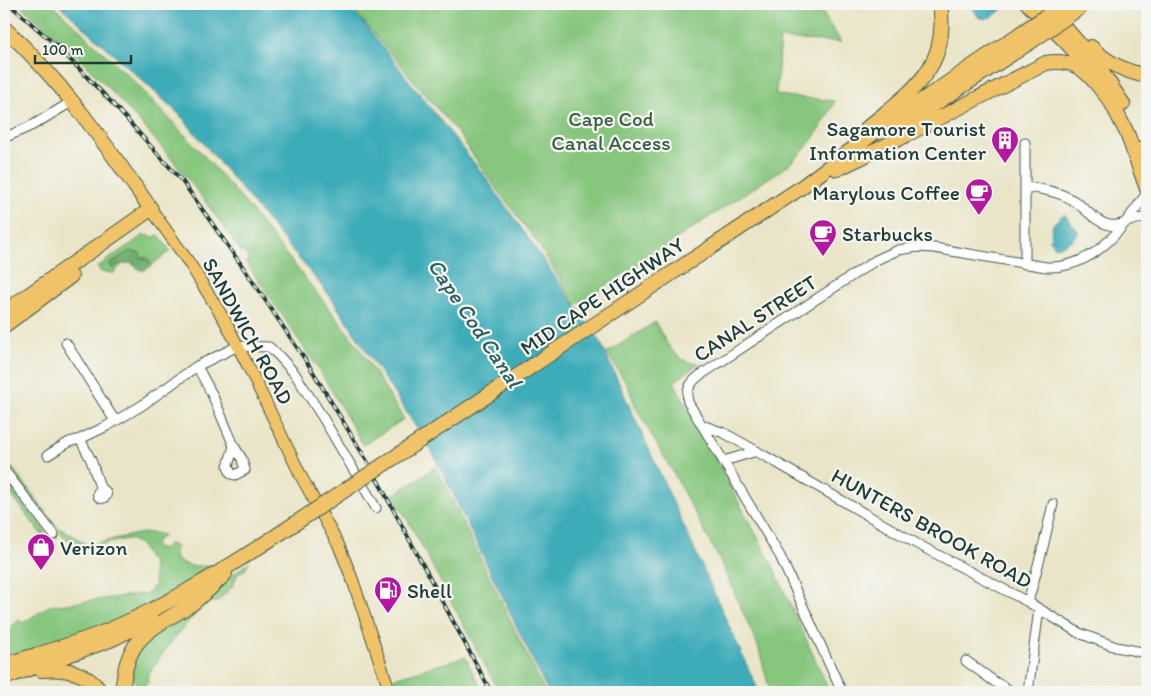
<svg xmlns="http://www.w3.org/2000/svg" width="1151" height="696" font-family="Itim,sans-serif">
	<rect width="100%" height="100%" fill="#f6f6f2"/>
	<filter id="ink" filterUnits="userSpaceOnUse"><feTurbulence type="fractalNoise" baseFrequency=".02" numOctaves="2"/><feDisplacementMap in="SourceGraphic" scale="10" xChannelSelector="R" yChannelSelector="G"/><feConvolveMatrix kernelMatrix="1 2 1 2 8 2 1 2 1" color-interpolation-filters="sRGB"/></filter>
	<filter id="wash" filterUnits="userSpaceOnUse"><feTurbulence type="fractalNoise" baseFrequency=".0096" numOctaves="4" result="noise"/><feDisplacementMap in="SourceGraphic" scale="20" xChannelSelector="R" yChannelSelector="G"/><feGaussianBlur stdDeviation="1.12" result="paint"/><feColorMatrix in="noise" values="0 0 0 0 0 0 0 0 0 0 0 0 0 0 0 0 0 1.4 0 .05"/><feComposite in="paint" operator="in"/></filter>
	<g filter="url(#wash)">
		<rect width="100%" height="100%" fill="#eae5c8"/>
		<path fill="#86c67d" stroke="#528258" d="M19,4H52L134,81L207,159L245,203L340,322L362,352L404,419L363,445L323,376L246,262L250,260L244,252L242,253C195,183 140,119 81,60C62,40 39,23 19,4Z
			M349,4H817L841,42L780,39L776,95L835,101C823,126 809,148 787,166L576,305L536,241L490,180L457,132Z
			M144,235L154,237L159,235L170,251L152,265L145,257L141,258L129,251L109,265L114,268L117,265L122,264L114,273L101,272L97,267Z
			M655,322C666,341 674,364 699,363L674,382L771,562L830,692H773L768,684L758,646L718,557L675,476L636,408L628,386L607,353Z
			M4,457L59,529H63L87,545C106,543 150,526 164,536L156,541L155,546L157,548L164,549L169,543L176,547L175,556L177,561L191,566H213L151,604L107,624L4,660V636L9,634L7,630L19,620L23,623L49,606L150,593L151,588L155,587L152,559H148C145,550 138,540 127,539C116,541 88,549 78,548C64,546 15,474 4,459Z
			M435,467L444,483L545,692H499L416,535L393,495Z
			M4,477L44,529L45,535L41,540L38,539L42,535L4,485Z
			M249,562L245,570L238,573L232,587L216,603L209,600C185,624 165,648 147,677L149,681L146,685L140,686L134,681L130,672L139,648Z
			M465,657L483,692H398L394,678Z"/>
		<path fill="#6cab6c" stroke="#467450" d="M129,251L140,253L141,258H147L152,265C141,274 141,271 131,263L117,265L113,269L109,265Z"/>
		<path fill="#3cacb9" stroke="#2e7476" d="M58,4H346L363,22L486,178L599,339L759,692H548L433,453L330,296L179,114Z
			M970,4H1003L1004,7C997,15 989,20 979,18Z
			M1064,214L1079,232C1073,241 1065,245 1055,247L1050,240L1053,224Z"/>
	</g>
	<g filter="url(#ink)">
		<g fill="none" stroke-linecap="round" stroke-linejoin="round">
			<g stroke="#3d564a" stroke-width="11">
				<path id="minor" d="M4,138L33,125L73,101
					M1025,187C1043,189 1062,192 1077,203C1088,211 1096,222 1109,225C1123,228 1133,215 1147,219
					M1025,264V143
					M66,343L115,421
					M197,366L212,394L234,446
					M702,425L724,433L744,444L919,545L1028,602L1079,633L1116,647L1147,653
					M80,439L91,460L101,490
					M234,446L242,459L245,470L235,475L231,474L228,466Z
					M48,455L69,442L80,439L107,426L141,406L197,366L238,346L269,347L279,356L295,374L323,418L376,508
					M724,461L757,451
					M4,470L54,535
					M97.5 494a4.5 4.5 0 1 1 9 0a4.5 4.5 0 1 1-9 0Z
					M1028,602L1043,547L1053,504
					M966,661L995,682L1013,692
					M842,692L780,556L688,402C686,390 690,383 699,376L876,260L898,250L918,247L934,248L1046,267C1095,269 1122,228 1147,193
					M1028,692L1039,609"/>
			</g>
			<g stroke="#3d564a" stroke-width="13">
				<path id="major" d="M151,209L190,264L225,321L251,372L302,478L339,546L353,581L390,692"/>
			</g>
			<g stroke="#3d564a" stroke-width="16">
				<path id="highway" d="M1028,4L1064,40L1093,71
					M1045,4L1098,66L1123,104
					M4,28C62,81 106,145 151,209L4,312
					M1091,47C1107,63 1126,72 1147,76
					M1108,96L1127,133L1147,189
					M867,128C911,91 950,69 940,4
					M895,130L1032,41
					M1143,148L1147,153
					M837,169L879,149L1046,63C1082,57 1092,79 1112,103
					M728,236L799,189L878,130L1021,33
					M4,326L71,276
					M4,665C41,653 80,643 116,627C173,602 227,568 279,534
					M41,670C65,668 86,671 101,692
					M4,678L110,640L152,620
					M122,692C124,678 125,663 132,651C144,628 173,617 193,603C204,594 215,584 225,574"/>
			</g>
			<use href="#minor" stroke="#fff" stroke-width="9"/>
			<use href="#major" stroke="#f0c369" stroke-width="11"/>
			<use href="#highway" stroke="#f0c369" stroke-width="14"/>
			<g stroke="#1f3d34" stroke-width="4">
				<path id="rail" d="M9,4L57,46L113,104L182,181L247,273L310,367L370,466L491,692"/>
			</g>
			<use href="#rail" stroke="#f6f6f2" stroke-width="2" stroke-dasharray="5.5" stroke-linecap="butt"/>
			<g stroke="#3d564a" stroke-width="16" stroke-linecap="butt">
				<path id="highway-bridge" d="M1021,33L1064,4
					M1032,41L1081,7
					M279,534L728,236"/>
			</g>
			<use href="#highway-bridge" stroke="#f0c369" stroke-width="14"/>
		</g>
	</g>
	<defs>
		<g id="building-pin" transform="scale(1.4375)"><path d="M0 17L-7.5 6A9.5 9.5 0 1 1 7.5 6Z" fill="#b5179e" stroke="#f6f6f2"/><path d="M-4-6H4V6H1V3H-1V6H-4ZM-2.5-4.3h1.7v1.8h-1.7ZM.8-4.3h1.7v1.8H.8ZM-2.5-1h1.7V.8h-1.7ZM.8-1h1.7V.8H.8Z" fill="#fff"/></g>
		<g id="cafe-pin" transform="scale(1.4375)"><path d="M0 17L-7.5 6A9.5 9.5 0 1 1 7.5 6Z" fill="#b5179e" stroke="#f6f6f2"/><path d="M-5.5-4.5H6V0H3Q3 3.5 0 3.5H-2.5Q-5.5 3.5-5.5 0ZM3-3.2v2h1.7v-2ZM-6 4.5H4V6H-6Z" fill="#fff"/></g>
		<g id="shop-pin" transform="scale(1.4375)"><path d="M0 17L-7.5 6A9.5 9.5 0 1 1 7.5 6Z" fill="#b5179e" stroke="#f6f6f2"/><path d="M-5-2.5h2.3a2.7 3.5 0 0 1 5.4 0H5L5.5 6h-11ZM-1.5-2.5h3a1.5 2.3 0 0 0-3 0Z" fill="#fff"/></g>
		<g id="fuel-pin" transform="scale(1.4375)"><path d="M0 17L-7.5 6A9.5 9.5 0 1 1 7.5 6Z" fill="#b5179e" stroke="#f6f6f2"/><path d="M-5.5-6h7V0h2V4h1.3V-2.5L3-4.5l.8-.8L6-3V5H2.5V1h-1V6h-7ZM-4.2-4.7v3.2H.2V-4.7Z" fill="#fff"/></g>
	</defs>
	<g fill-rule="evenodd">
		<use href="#building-pin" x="1005" y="140"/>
		<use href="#cafe-pin" x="979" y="192"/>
		<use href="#cafe-pin" x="823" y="233"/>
		<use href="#shop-pin" x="41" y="547"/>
		<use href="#fuel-pin" x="388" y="590"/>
	</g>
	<g text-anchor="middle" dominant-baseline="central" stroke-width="4.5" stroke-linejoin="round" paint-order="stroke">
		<g font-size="21" fill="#395f46" stroke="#f6f6f2">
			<text x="611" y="118">Cape Cod<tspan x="611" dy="24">Canal Access</tspan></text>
		</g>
		<g font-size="21" fill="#1f3d34" stroke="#f6f6f2" text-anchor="start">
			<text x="986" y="128" text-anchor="end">Sagamore Tourist<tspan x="986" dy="24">Information Center</tspan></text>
			<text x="960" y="192" text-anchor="end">Marylous Coffee</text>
			<text x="842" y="233">Starbucks</text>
			<text x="60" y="547">Verizon</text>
			<text x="407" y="590">Shell</text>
		</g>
		<g font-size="21" fill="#1f3d34" stroke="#f6f6f2">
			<text transform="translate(602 296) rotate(-34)">MID CAPE HIGHWAY</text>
			<text transform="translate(755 318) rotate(-33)">CANAL STREET</text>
			<text transform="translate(248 331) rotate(61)">SANDWICH ROAD</text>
			<text transform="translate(932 528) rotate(29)">HUNTERS BROOK ROAD</text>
		</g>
		<g font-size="22" font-style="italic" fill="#285e5c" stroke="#f6f6f2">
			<text transform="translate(475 323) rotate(56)">Cape Cod Canal</text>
		</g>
	</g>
	<rect width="1151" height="696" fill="none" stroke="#f6f6f2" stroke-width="20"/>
	<path d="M35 55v8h96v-8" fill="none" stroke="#1f3d34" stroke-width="2.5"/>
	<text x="42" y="55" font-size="15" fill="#1f3d34" stroke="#f6f6f2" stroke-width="4" paint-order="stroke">100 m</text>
</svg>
